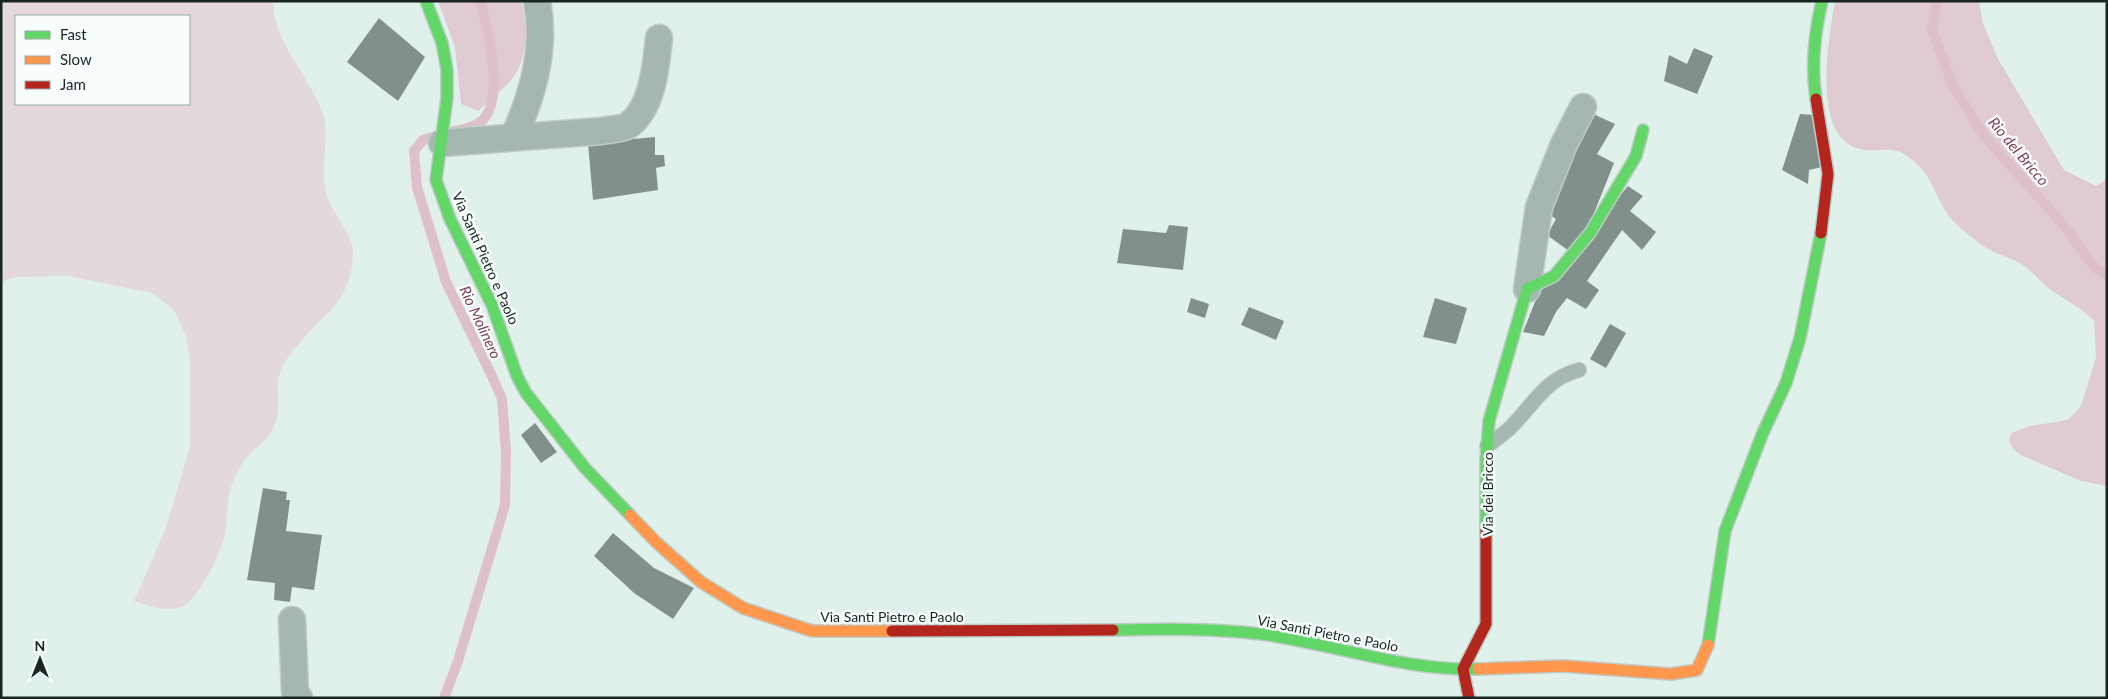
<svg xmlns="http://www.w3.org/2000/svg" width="2108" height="699" font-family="Lato,sans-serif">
	<rect width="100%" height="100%" fill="#e0f1eb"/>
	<path fill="#e3d9dd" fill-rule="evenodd" d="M1,1H273C273,42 310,76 323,114C330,135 319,172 327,196C332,212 353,236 353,251C353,311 308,321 283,366C273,383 282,405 276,422C269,443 254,447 243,462C239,468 236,475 233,482C226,497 228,518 225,534C222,551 200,596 185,605C170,614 148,606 134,601L166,527L190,447V362L186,336L174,310L152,293L68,276L16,277L1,282ZM16,16H189V104H16Z"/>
	<path fill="#e0cbd4" d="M438,1H521C528,25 528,59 512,79C502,91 489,101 478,111L461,104L455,47Z
		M1835,1H1979L1983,23L1998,59L2064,170L2096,186L2107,179V486L2081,481L2021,455L2014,450L2009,441L2011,433L2030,426L2068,420L2081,406L2096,357L2094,321C2082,308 2065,300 2051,290C2041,283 2033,272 2023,265C2010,257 1994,254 1982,245C1971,237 1953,223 1946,212C1937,198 1931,177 1919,166C1892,139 1883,156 1857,148C1811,135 1829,36 1835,1Z"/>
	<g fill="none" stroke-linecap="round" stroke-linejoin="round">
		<path stroke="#debfcc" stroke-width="10" d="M1937,1L1932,30L1953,86L1985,137L2066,228L2095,268L2107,275
			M454,131C461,130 473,127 479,123C507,104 488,28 480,1
			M440,135L423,140L414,151L417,187L446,282L491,374L502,399L506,452L505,505L458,661L444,698"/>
	</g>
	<path fill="#82908b" d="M379,18L425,57L398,101L347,62Z
		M1694,48L1713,56L1697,94L1664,81L1669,55L1687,64Z
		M1589,112L1615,124L1597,154L1614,163L1590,223L1569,251L1547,235L1556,219L1547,213Z
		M1800,114L1815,115L1822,167L1809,170L1808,184L1782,170Z
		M655,137V155H664L665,166L656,168L658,190L593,200L588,143Z
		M1628,186L1643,196L1630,211L1656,232L1642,250L1622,230L1587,281L1599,290L1586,309L1567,298L1556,312L1544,336L1523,332L1539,292Z
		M1169,225L1188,227L1183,270L1117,263L1123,229L1166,233Z
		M1191,298L1209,304L1205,318L1187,312Z
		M1435,298L1467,308L1456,344L1423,337Z
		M1249,307L1284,321L1276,340L1241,325Z
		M1610,324L1626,333L1606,368L1590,359Z
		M535,423L557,452L541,463L521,435Z
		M263,488L287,492L286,500H290L286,531L322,535L314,590L292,587L290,602L274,600L275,583L247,580Z
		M613,533L654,568L694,588L673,619L634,593L594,556Z"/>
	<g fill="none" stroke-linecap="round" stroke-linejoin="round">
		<g stroke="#becbc6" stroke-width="16">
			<path id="lane" d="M1487,446C1494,441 1502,435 1509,429C1533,406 1544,379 1579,370"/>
		</g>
		<g stroke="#becbc6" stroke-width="29">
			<path id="street" d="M514,136C533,95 546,47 537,1
				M442,143L602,131C610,129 623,129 629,125C653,107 656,65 659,38
				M1527,289L1539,207L1564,144L1583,107
				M292,620L295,692L299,698"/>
		</g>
		<g stroke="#becbc6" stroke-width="14">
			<path id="fast" d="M426,1L442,43L447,70V98L436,180L450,219L492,305L517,376L526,393L585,468L630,515
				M1816,99C1811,68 1815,31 1822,1
				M1486,530V461L1489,421L1527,289L1554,276L1590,233L1636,156L1643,130
				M1113,630C1163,629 1212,628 1261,634C1335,644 1403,671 1478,669
				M1708,645L1725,531L1762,435L1786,383L1800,338L1821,233"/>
		</g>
		<g stroke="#becbc6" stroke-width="14">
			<path id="slow" d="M630,515L656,542L701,582L743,608L812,631H892
				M1478,669L1563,666L1671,674L1697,670L1708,645"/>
		</g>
		<g stroke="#becbc6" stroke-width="14">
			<path id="jam" d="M1816,99L1828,174L1821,233
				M892,631L1113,630
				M1469,698L1463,669L1486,624V530"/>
		</g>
		<use href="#lane" stroke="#a6b7b1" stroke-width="14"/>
		<use href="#street" stroke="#a6b7b1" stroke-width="26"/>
		<use href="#fast" stroke="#63d668" stroke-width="11"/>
		<use href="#slow" stroke="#ff974d" stroke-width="11"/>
		<use href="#jam" stroke="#b3261e" stroke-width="11"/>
	</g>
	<g text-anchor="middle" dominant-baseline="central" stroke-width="5" stroke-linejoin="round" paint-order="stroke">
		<g font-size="14" fill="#192521" stroke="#f8fefc">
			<text transform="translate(486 258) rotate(66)">Via Santi Pietro e Paolo</text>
			<text transform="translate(1487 494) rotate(-90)">Via dei Bricco</text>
			<text x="892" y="616">Via Santi Pietro e Paolo</text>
			<text transform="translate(1328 633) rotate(11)">Via Santi Pietro e Paolo</text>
		</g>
		<g font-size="15" font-style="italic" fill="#803f5d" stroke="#f8fefc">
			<text transform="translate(2019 151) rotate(50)">Rio del Bricco</text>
			<text transform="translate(481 322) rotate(65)">Rio Molinero</text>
		</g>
	</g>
	<rect width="2108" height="699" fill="none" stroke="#192521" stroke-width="5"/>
	<rect x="15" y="15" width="175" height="90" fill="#f8fefc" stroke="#9fa7a4"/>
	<rect x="25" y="31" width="25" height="8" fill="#63d668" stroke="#9fa7a4"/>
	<text x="60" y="40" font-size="15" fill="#192521">Fast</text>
	<rect x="25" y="56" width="25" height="8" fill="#ff974d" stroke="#9fa7a4"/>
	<text x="60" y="65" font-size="15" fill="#192521">Slow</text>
	<rect x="25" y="81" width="25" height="8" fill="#b3261e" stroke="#9fa7a4"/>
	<text x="60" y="90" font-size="15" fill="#192521">Jam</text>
	<g transform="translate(40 659)" stroke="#f8fefc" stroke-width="4" paint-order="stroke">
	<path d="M0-4L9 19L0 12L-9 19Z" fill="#192521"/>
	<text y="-8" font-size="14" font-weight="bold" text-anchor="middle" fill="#192521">N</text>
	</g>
</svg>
